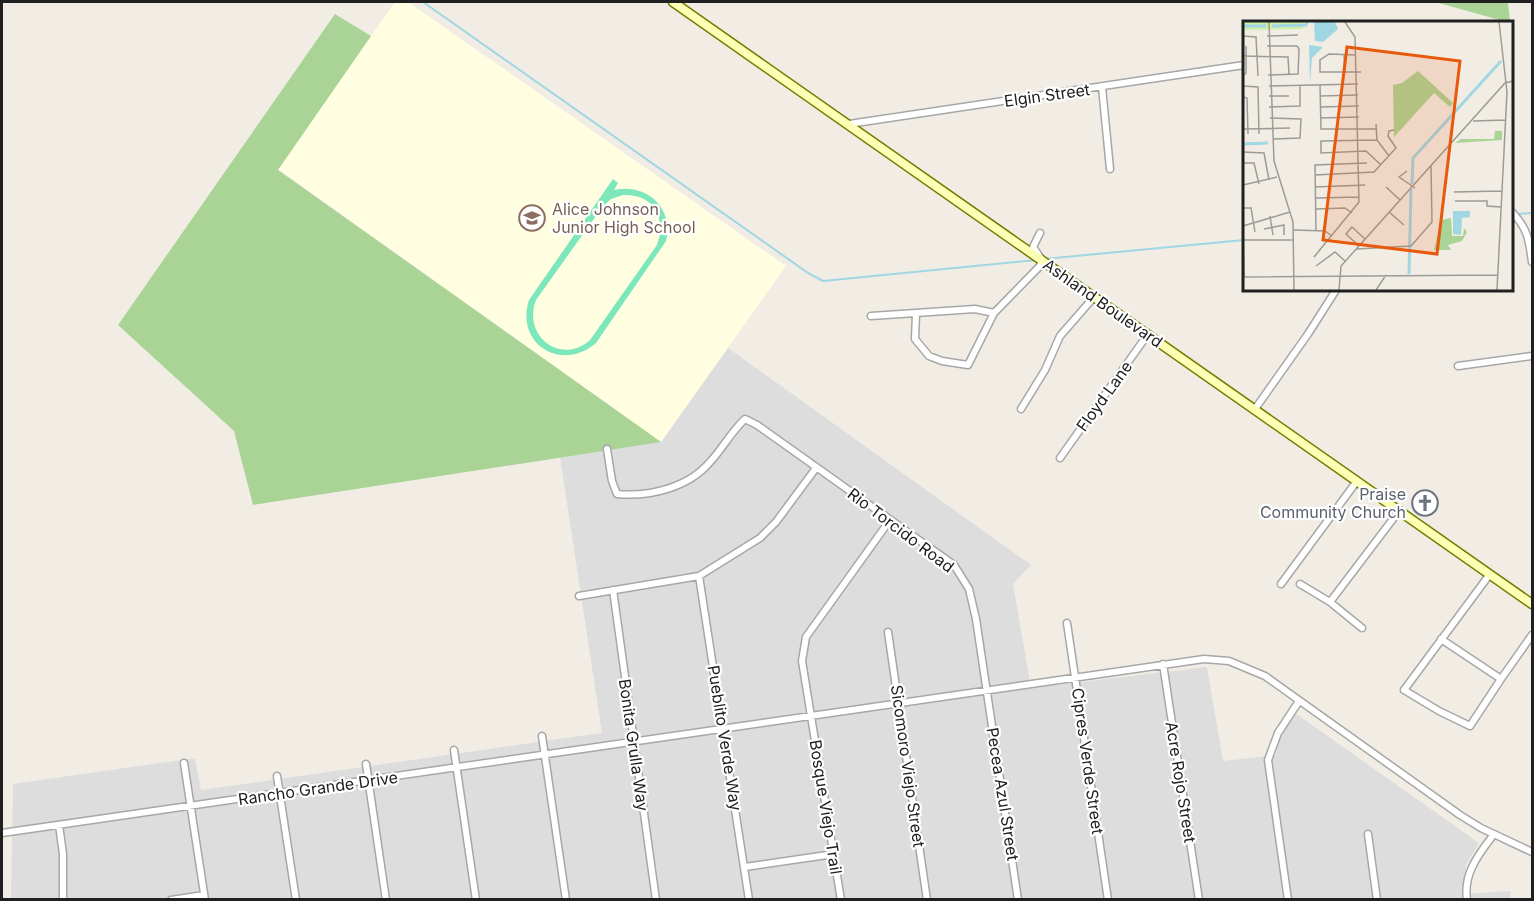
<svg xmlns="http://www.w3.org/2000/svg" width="1534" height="901" font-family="Inter,sans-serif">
	<rect width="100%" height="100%" fill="#f1ede5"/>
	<path fill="#dedddd" d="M728,348L1031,565L1013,584L1031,688L1207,667L1223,761L1276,755L1279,741L1295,713L1479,843L1466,865L1464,894L1510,891L1511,899L11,900L13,784L195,758L201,790L602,733L560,457L661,442Z"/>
	<path fill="#fffee0" d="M395,2H408L786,266L661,442L278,169Z"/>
	<path fill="#aad496" d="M1435,2H1508L1510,22H1507Z
		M335,14L371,36L278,170L661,442L253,505L234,431L118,325Z"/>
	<path fill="#7ce7bb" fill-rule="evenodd" d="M613,179L618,183L614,190C646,183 674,207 666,241L596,343C561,373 515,344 529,300ZM623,195C653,193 667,218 657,245L590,340C561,366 522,336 536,300L603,206L611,199Z"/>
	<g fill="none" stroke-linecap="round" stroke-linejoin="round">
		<path stroke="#a1d6e3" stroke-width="2" d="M423,2L808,273L823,281L1036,260
			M1517,214L1532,213
			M1044,259L1244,240"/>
		<g stroke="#a7a7a7" stroke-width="9">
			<path id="street" d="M1102,87L1110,169
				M849,124L1244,65
				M1512,212C1528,229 1529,240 1532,262
				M916,313L915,339L929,356L942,361L968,365L994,313L1040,266L1042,260L1033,247L1040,233
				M871,316L975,309L994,313
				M1458,366L1532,356
				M1021,409L1045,370L1060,336L1094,297
				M1255,409L1308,334L1336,290
				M607,449L612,481L617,494C649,497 688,488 710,462C723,448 731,432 745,419L757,425L954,565L969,589L976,619L1018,900
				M1060,458L1148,334
				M1490,574L1404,690L1439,711L1470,726L1501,679L1532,635
				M699,576L749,900
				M1281,584L1357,481
				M1300,584L1330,602L1362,628
				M613,590L656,900
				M579,596L699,576L760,538L776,522L816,468
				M1330,602L1399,511
				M1067,623L1108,900
				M888,632L927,900
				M1441,639L1501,679
				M1163,664L1199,900
				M542,736L566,900
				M454,750L476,900
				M184,763L205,900
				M366,764L386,900
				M277,776L296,900
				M59,825L63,854V900
				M2,833L1204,659L1229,661L1265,676L1460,815L1481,828L1532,852
				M1368,834L1377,900
				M745,867L834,854
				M171,900L204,895
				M841,900L802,661L806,637L890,520
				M1288,900L1268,760L1278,733L1299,701
				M1467,900C1463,873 1479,854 1494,834"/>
		</g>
		<g stroke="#737d00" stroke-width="11">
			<path id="secondary" d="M673,2L1532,604"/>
		</g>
		<use href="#street" stroke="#fff" stroke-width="6"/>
		<use href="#secondary" stroke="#fdffb5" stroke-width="8"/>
	</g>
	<defs>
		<g id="school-ring" transform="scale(1.35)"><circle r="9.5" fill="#fff" stroke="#8d6e63" stroke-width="1.5"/><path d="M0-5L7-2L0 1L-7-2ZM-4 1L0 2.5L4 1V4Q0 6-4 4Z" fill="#8d6e63"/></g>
		<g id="church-ring" transform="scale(1.35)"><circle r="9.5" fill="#fff" stroke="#6b7280" stroke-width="1.5"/><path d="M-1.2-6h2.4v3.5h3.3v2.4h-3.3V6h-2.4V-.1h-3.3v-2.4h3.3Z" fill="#6b7280"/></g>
	</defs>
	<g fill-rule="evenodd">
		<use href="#school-ring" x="532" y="218"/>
		<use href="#church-ring" x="1425" y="503"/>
	</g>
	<g text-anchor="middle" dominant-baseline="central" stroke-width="4.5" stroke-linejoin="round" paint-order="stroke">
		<g font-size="16" fill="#202020" stroke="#fff">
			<text transform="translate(1047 95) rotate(-8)">Elgin Street</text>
			<text transform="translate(1103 303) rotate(35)">Ashland Boulevard</text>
			<text transform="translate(1104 396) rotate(-54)">Floyd Lane</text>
			<text transform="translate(901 530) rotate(37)">Rio Torcido Road</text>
			<text transform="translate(725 738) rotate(81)">Pueblito Verde Way</text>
			<text transform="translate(634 745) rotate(82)">Bonita Grulla Way</text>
			<text transform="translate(1088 761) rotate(82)">Cipres Verde Street</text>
			<text transform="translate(908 766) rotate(82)">Sicomoro Viejo Street</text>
			<text transform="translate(1181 782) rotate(81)">Acre Rojo Street</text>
			<text transform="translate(318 788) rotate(-8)">Rancho Grande Drive</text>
			<text transform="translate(1003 794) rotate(81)">Pecea Azul Street</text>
			<text transform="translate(826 807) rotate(81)">Bosque Viejo Trail</text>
		</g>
		<g font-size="16" fill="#785e54" stroke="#fff" text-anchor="start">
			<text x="552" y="209">Alice Johnson<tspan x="552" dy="18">Junior High School</tspan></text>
		</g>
		<g font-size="16" fill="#5b616d" stroke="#fff" text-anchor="end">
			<text x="1406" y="494">Praise<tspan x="1406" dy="18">Community Church</tspan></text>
		</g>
	</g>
	<g transform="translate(1243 21)">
		<rect width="270" height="270" fill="#f1ede5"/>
		<path d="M0,1H60L61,3L60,8L0,9Z" fill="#ccf0a6"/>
		<path d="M175,50L210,82L207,86L191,72L151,116L150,64L159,62ZM252,110H259V119L212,122L218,118H251ZM208,197L209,215H220L221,207L224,211L219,220L205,224L208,229H191L198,199Z" fill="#aad496"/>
		<path d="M71,1H92L95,8L80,21L72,20ZM66,24L80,26L69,37L67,62ZM210,190H227V196L219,197L218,214L210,213Z" fill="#a1d6e3"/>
		<path fill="none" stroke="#a1d6e3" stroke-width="3" d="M0,5H23M29,5L63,4L64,1M0,123L25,122M169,163L170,137L258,40M166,253L168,168"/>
		<path fill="none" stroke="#9d9b96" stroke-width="1.5" d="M26,1L31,140L50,201L51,269M0,15L13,16L15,55M24,15L55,14M24,25H54L56,28L55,53L25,54M101,34L102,52M113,34L86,33L77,39V51H118M0,35L45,36L46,53M0,55L3,52V25M77,64L78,108H134M0,65L15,66L16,113M26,65L115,63M26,75H46M77,75L115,74M0,76L4,77L5,113M26,86L57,85V64M77,86L116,85M27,97L58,98L57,117L31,118M77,97L116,96M230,100L263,99M133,103L134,119L146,135M0,108L47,107M134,119L78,120V132L123,130L138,144M0,131L21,132L26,159M0,142H11L16,163M164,150L156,156L172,167M72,154L131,151L153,127L145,115L146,110L151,109M0,164L34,156M72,166L122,164M143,166L157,179M211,171L259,170M73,177L116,176M212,180H244V185L258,186M0,187H8L12,211M73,188L102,187L109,192M146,191L161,204M27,195L30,214M0,205L47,191M0,207L1,256M21,208L41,204V214M51,209L82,210L89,215M73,210L72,144L124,142M1,219H50M116,225L103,213L109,206L122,218M113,228L168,225L189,201L188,145M71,236L116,181L112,16L102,1M73,245L92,231L102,240M0,256L255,254M96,269L98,245L262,62L270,60M133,269L143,254M254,269L264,71L256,1"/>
		<path fill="#e8590c" fill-opacity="0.15" stroke="#e8590c" stroke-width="3" d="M104,26L217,40L194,233L80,219Z"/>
		<rect width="270" height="270" fill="none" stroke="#202020" stroke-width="3"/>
	</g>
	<rect width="1534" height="901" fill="none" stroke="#202020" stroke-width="6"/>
</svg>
